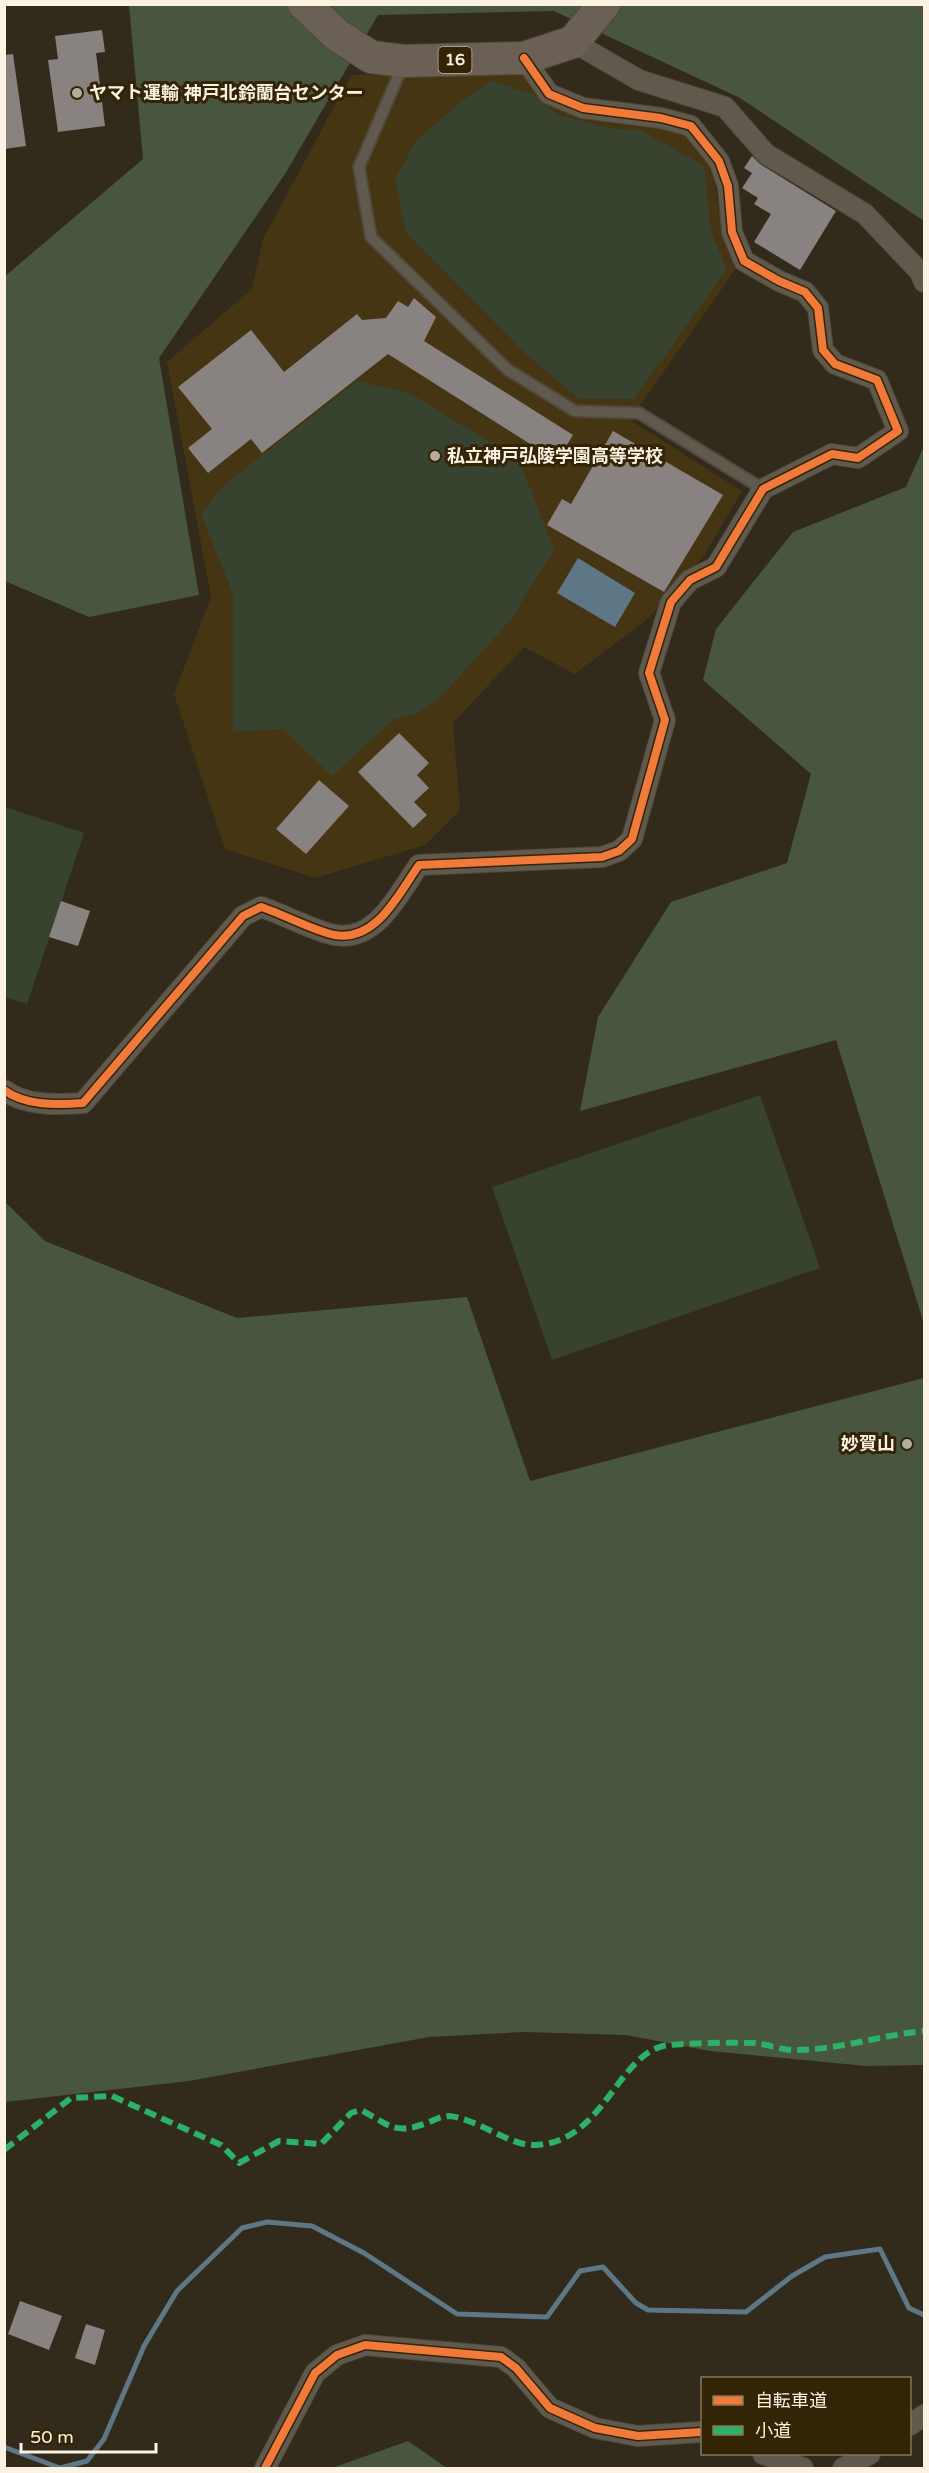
<svg xmlns="http://www.w3.org/2000/svg" width="929" height="2473" font-family="'Varela Round','Noto Sans JP',sans-serif">
	<rect width="100%" height="100%" fill="#322a1a"/>
	<path fill="#463512" d="M518,69L546,101L660,124L686,134L708,162L716,188L721,231L737,267L630,420L742,491L703,557L650,617L575,674L524,647L453,723L460,810L425,845L315,878L225,849L174,694L211,597L167,362L252,289L263,239L351,75Z"/>
	<path fill="#37422f" d="M492,81L532,94L558,115L614,129L640,130L704,166L711,232L727,269L634,399H579L525,353L406,233L395,179L416,141L464,99Z
		M357,381L411,394L519,460L554,550L510,621L437,701L418,713L394,719L332,776L283,729L233,732V593L201,515L222,487Z
		M5,807L84,833L27,1004L5,997Z
		M760,1095L820,1268L552,1360L492,1187Z"/>
	<path fill="#48563f" d="M129,5H924V221L740,98L554,11L378,15L285,174L159,358L199,595L89,617L5,581L4,277L143,159Z
		M924,446V1324L836,1040L580,1111L598,1017L671,902L787,863L811,774L703,680L716,629L793,532L906,487Z
		M5,1202L45,1241L237,1318L467,1297L530,1481L924,1378V2065L866,2066L710,2051L626,2035L524,2032L429,2037L189,2081L5,2102Z
		M408,2441L447,2468H332Z"/>
	<path fill="#5d7786" d="M578,558L635,593L615,627L557,593Z"/>
	<g fill="none" stroke-linecap="round" stroke-linejoin="round">
		<path stroke="#5d7786" stroke-width="5" d="M4,2447L60,2468L87,2461L104,2439L144,2346L177,2291L242,2228L267,2222L312,2226L364,2253L457,2314L547,2317L580,2271L603,2267L636,2303L648,2310L746,2312L792,2276L825,2257L880,2249L909,2308L924,2315"/>
	</g>
	<path fill="#888281" d="M102,30L105,52L96,53L105,126L58,132L48,60L58,59L55,36Z
		M13,54L26,146L4,149V55Z
		M752,156L760,164L836,211L800,270L754,242L771,214L754,204L758,198L742,188L752,173L744,168Z
		M414,298L436,317L424,341L573,435L557,461L388,354L262,453L251,439L208,473L188,448L212,429L178,387L251,330L284,372L357,314L362,320L386,318L398,301L408,307Z
		M613,431L723,495L664,592L547,525L562,499L571,504Z
		M399,733L429,763L417,775L429,788L414,802L427,815L413,828L358,772Z
		M319,780L349,806L306,854L276,829Z
		M61,901L90,911L78,946L49,937Z
		M20,2301L62,2316L49,2350L8,2334Z
		M86,2324L105,2330L95,2365L75,2358Z"/>
	<g fill="none" stroke-linecap="round" stroke-linejoin="round">
		<g stroke="#4f483b" stroke-width="14">
			<path id="service" d="M403,65L359,167L371,237L508,370L575,411L639,413L763,489"/>
		</g>
		<g stroke="#4f483b" stroke-width="22">
			<path id="minor" d="M573,42L639,80L725,107L766,154L865,214L920,272L924,282
				M4,1090C25,1106 58,1105 83,1103L243,916L261,907C283,914 316,932 335,935C377,942 399,893 419,865L602,857L619,851L632,839L665,720L649,673L671,602L690,580L716,567L763,489L832,454L858,458L898,431L877,380L835,364L823,350L818,308L805,292L779,281L744,261L732,232L728,186L719,161L691,126L661,118L583,108L549,94L524,58
				M910,2425L924,2415
				M763,2454L803,2468
				M265,2468L315,2373L337,2355L365,2345L501,2357L516,2368L550,2408L595,2428L638,2436L702,2432
				M843,2468L870,2454"/>
		</g>
		<g stroke="#4f483b" stroke-width="34">
			<path id="primary" d="M304,4L337,35L371,57L404,61L524,58L573,42L604,4"/>
		</g>
		<use href="#service" stroke="#605a4e" stroke-width="10"/>
		<use href="#minor" stroke="#605a4e" stroke-width="20"/>
		<use href="#primary" stroke="#6b6056" stroke-width="32"/>
		<path stroke="#2db169" stroke-width="6" stroke-dasharray="12 6" stroke-linecap="butt" d="M4,2150L71,2098L112,2096L221,2145L239,2163L279,2141L321,2144L351,2113L361,2110C391,2126 394,2135 427,2123C434,2120 442,2116 449,2116C478,2119 510,2146 534,2145C602,2144 616,2058 663,2046C679,2043 737,2042 754,2043C767,2044 781,2050 794,2050C839,2050 881,2035 924,2031"/>
		<g stroke="#332406" stroke-width="11">
			<path id="cycleway" d="M4,1090C25,1106 58,1105 83,1103L243,916L261,907C283,914 316,932 335,935C377,942 399,893 419,865L602,857L619,851L632,839L665,720L649,673L671,602L690,580L716,567L763,489L832,454L858,458L898,431L877,380L835,364L823,350L818,308L805,292L779,281L744,261L732,232L728,186L719,161L691,126L661,118L583,108L549,94L524,58
				M265,2468L315,2373L337,2355L365,2345L501,2357L516,2368L550,2408L595,2428L638,2436L702,2432"/>
		</g>
		<use href="#cycleway" stroke="#f17a3a" stroke-width="8"/>
	</g>
	<g fill="#b5ac9b" stroke="#332406" stroke-width="2">
		<circle cx="77" cy="93" r="6"/>
		<circle cx="435" cy="456" r="6"/>
		<circle cx="907" cy="1444" r="6"/>
	</g>
	<g text-anchor="middle" dominant-baseline="central" stroke-width="6" stroke-linejoin="round" paint-order="stroke">
		<rect fill="#332406" stroke="#c0b49f" stroke-width="1.5" x="438.5" y="47" width="33" height="26" rx="4.5"/>
		<g font-size="16" font-weight="bold" fill="#fcf2e1">
			<text x="455" y="60">16</text>
		</g>
		<g font-size="18" font-weight="bold" fill="#fcf2e1" stroke="#332406" text-anchor="start">
			<text x="89" y="93">ヤマト運輸 神戸北鈴蘭台センター</text>
			<text x="447" y="456">私立神戸弘陵学園高等学校</text>
			<text x="895" y="1444" text-anchor="end">妙賀山</text>
		</g>
	</g>
	<rect width="929" height="2473" fill="none" stroke="#fcf2e1" stroke-width="12"/>
	<rect x="701" y="2377" width="210" height="78" fill="#332406" stroke="#83765e" stroke-width="1.5"/>
	<rect x="713" y="2396" width="30" height="9" fill="#f17a3a" stroke="#83765e" stroke-width="1.5"/>
	<text x="755" y="2407" font-size="18" fill="#fcf2e1">自転車道</text>
	<rect x="713" y="2426" width="30" height="9" fill="#2db169" stroke="#83765e" stroke-width="1.5"/>
	<text x="755" y="2437" font-size="18" fill="#fcf2e1">小道</text>
	<path d="M21 2443v9h135v-9" fill="none" stroke="#fcf2e1" stroke-width="3"/>
	<text x="30" y="2443" font-size="18" fill="#fcf2e1" stroke="#332406" stroke-width="4.5" paint-order="stroke">50 m</text>
</svg>
